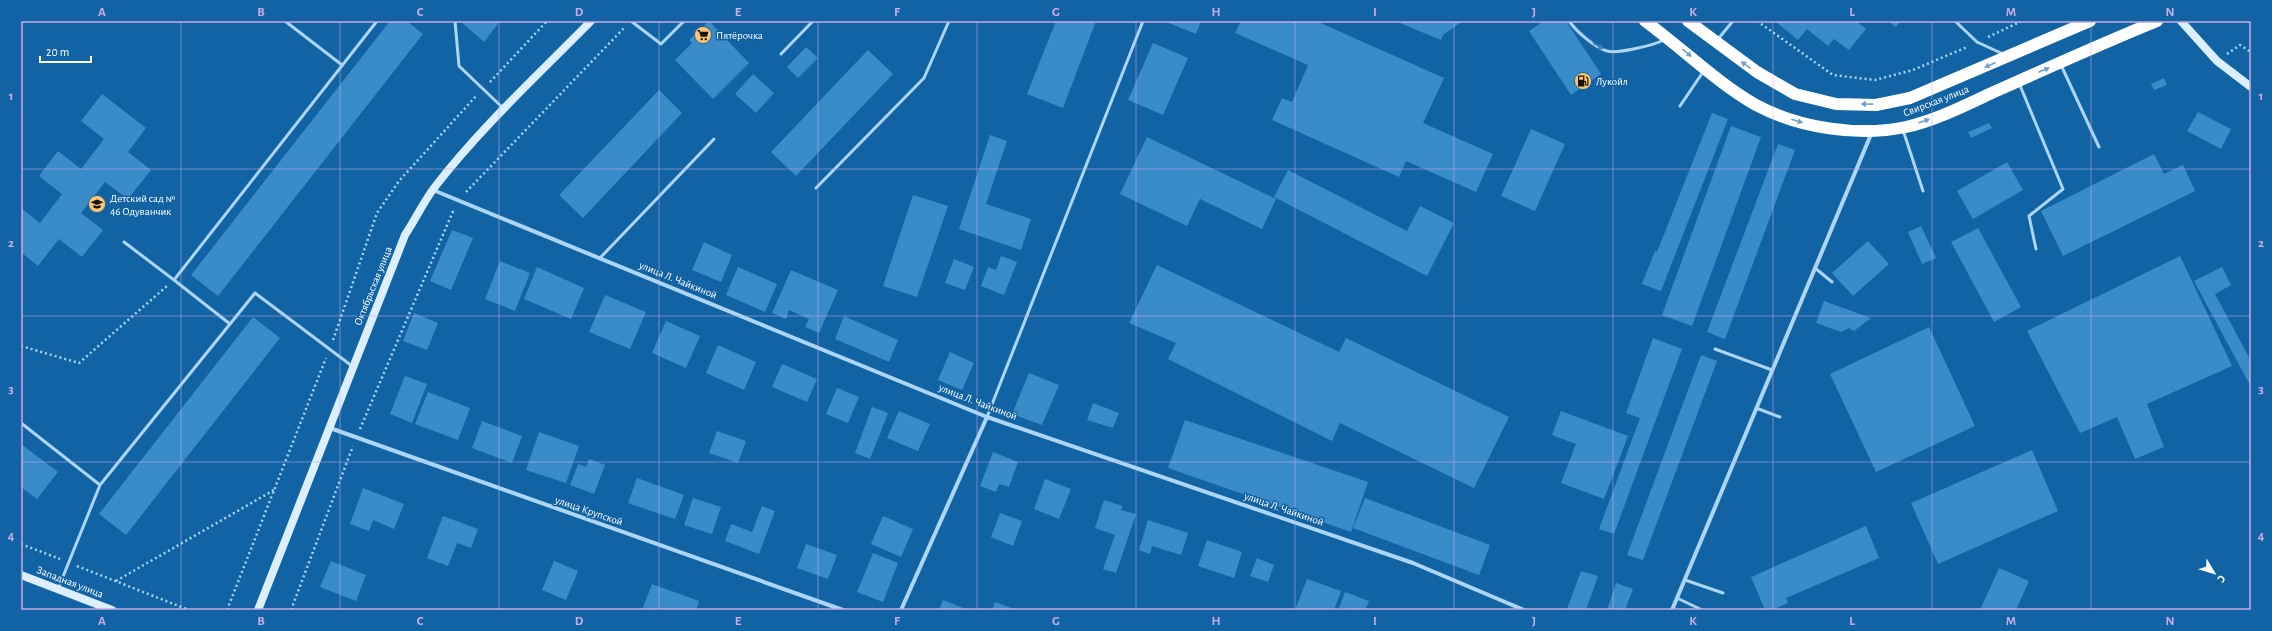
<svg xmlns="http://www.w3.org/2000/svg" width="2272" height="631" font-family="'Alegreya Sans',sans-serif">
	<rect width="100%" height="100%" fill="#1163a3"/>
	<path fill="#3a8cc9" d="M390,21H407L423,34L218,296L191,275Z
		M460,21H500L484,42Z
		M709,21L749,63L713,99L675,60L692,43L689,40Z
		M1056,21H1096L1063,108L1027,94Z
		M1164,21H1201L1196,34Z
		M1241,21H1316L1444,78L1423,123L1493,154L1476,192L1406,161L1399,177L1272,120L1282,98L1292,102L1308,65L1235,33Z
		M1395,21H1463L1443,35L1441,40Z
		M1544,21H1566L1601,74L1571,95L1529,31Z
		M1775,21H1856L1866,29L1849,50L1834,39L1828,46L1807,29L1798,40Z
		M1888,21H1901L1896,27Z
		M1153,43L1188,58L1163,115L1128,100Z
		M806,47L818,58L798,78L787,67Z
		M868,50L893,74L796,176L771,152Z
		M753,74L774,93L756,113L735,94Z
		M2164,78L2167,85L2154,90L2151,84Z
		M659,90L682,113L583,218L559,195Z
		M102,94L146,128L128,152L151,170L128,199L105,182L81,213L103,230L82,257L59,239L38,266L21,252V208L40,223L62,194L39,176L58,151L81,169L104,139L81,121Z
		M2198,112L2231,129L2221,149L2187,131Z
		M1712,113L1728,119L1661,291L1642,284L1655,251L1657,252Z
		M1989,123L1992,128L1971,138L1968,132Z
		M1731,126L1761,137L1692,326L1662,315Z
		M1531,129L1565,144L1535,211L1501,196Z
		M990,135L1007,141L986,204L1031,219L1021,250L959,229Z
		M1147,137L1276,199L1262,229L1200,199L1187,226L1120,194Z
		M1778,144L1795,150L1725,339L1707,332Z
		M2154,154L2164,174L2183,165L2195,191L2063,256L2041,211Z
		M2007,162L2023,190L1973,219L1957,191Z
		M1288,170L1407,231L1420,206L1454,223L1427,276L1274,197Z
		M913,195L948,206L917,297L883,286Z
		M1921,226L1936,258L1922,264L1908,232Z
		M1978,228L2021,307L1994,322L1951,242Z
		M452,230L473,238L451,290L430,281Z
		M1868,241L1889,264L1853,296L1832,273Z
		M704,242L732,255L721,282L692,270Z
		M1001,256L1017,262L1004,295L981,286L988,267L996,270Z
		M2180,256L2232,366L2147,404L2164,447L2135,459L2117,417L2080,433L2027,331Z
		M954,259L974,267L965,290L945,283Z
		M500,261L530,273L515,311L485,299Z
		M1157,265L1339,352L1346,338L1509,417L1474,488L1340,423L1332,441L1168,359L1176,343L1129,323Z
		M537,267L584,288L571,319L524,299Z
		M738,267L777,284L765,312L726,295Z
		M2222,267L2231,285L2215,294L2251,361V387L2194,281Z
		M791,270L838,290L819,333L805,327L809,319L789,310L786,319L772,313Z
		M605,295L646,312L630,349L589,332Z
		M1824,301L1871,318L1854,331L1849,328L1841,332L1816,323Z
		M414,313L438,323L427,350L403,341Z
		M844,316L898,340L889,362L835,339Z
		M253,317L280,338L126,535L99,514Z
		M666,321L700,336L686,368L652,353Z
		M1929,327L1975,426L1876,472L1830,374Z
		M1653,338L1682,349L1614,534L1599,529L1640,418L1626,413Z
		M718,345L756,362L744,390L706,373Z
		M950,352L974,363L962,390L938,380Z
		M1701,355L1717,361L1643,560L1627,555Z
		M782,364L817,379L807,402L772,387Z
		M1029,373L1059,385L1042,425L1012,414Z
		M405,376L427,384L412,423L390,414Z
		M837,388L859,397L848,423L826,414Z
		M428,392L470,408L458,440L415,424Z
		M1093,403L1119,413L1113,428L1087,420Z
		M872,407L888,413L870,459L855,453Z
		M899,411L930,424L918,451L887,438Z
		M1561,411L1628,436L1604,499L1561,483L1576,444L1552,435Z
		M1185,420L1368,482L1351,532L1168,468Z
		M482,421L522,436L512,463L472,448Z
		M717,431L746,441L738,463L709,453Z
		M539,432L579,446L566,483L526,470Z
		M21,444L58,472L37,499L21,487Z
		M2032,450L2058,511L1938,564L1911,503Z
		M993,452L1018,462L1009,487L999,484L996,492L980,486Z
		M589,459L605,465L594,494L570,485L578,464L586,467Z
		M637,478L684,495L675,519L628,503Z
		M1045,479L1071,489L1059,519L1034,509Z
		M363,488L404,504L394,529L373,520L369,531L350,524Z
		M693,498L721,507L712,534L684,525Z
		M1365,498L1490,545L1479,575L1353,528Z
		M1104,500L1123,506L1121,510L1136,514L1116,573L1103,569L1115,535L1095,528Z
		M762,506L775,511L759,554L725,541L731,524L752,532Z
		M1000,513L1022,521L1013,546L991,537Z
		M443,516L478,529L471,548L457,543L448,566L427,558Z
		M883,516L913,529L901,557L871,544Z
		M1148,520L1188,533L1181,555L1152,546L1150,554L1139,550Z
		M1866,526L1879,558L1786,598L1788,603L1772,610H1765L1751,577Z
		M1207,540L1242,552L1234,578L1198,566Z
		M806,544L837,555L828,579L797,568Z
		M873,553L898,563L883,602L857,592Z
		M1257,558L1274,565L1268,582L1250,576Z
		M331,561L366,575L356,601L320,587Z
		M554,561L578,571L566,600L542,590Z
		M1999,568L2029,581L2016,610H1980Z
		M1581,571L1598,576L1586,610H1569L1567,609Z
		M1307,579L1341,591L1334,610H1295Z
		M1616,583L1633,589L1625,610H1607Z
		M652,584L699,601L696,610H642Z
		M1345,592L1369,601L1365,610L1339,608Z
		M943,600L968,610H939Z
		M995,602L1017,610H992Z"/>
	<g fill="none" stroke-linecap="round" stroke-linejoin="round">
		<path stroke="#abd6f5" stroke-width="2.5" stroke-dasharray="2 3" stroke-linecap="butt" d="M1757,21L1833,75L1875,80L1913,70L1967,47
			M1988,37L2022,21
			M2227,54L2240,45L2251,52
			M490,82L547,21
			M466,192L625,27
			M333,340L377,213L399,181L477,95
			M21,346L79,363L167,286
			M360,429L454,209
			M21,544L60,559
			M77,566L189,610
			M116,581L274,490
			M227,610L326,358
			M291,610L353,446"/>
		<path stroke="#abd6f5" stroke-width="3" d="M285,21L342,65
			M455,21L459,66L503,108
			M631,21L661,44L684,21
			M1569,21C1577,32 1594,47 1607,51C1618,54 1654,45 1664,40
			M1955,21L1977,42L2003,54
			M1718,39L1733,21
			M781,54L813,21
			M2061,65L2099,147
			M2019,83L2063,189L2029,216L2036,249
			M1680,106L1703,72
			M1903,130L1923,191
			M816,188L924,78L949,21
			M124,242L174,280
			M600,258L714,139
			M1815,268L1832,282
			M230,324L174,280L377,21
			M1715,349L1772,370
			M1756,408L1780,417
			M987,417L1143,21
			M21,423L100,485L58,589
			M100,485L255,293L352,366
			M1685,580L1723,593
			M1677,598L1702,610"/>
		<path stroke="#abd6f5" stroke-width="4" d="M433,190L987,417L1413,563L1524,610
			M330,428L843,610
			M901,610L987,417
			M1672,610L1872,132"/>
		<path stroke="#dceffe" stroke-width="8" d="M2181,21L2217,61L2251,87
			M21,575L112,610
			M258,610L405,235C415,220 423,203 434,188C480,128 538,75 591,21"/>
		<path stroke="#fff" stroke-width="12" d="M1645,21C1682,48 1716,82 1756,105C1799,128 1858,137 1906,127C1937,120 1968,104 1996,91C2050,67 2103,43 2157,21
			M1688,21L1757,72L1795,94L1836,104L1876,105L1910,98L2090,21"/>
	</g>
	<defs><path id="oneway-solid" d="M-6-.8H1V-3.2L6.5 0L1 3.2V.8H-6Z"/></defs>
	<use fill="#3880b8" href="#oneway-solid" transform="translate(1598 46) rotate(31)"/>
	<g fill="#70a1c8">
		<use href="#oneway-solid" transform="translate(1687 53) rotate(39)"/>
		<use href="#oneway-solid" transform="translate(1746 65) rotate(-144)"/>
		<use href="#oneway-solid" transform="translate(1990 65) rotate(156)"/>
		<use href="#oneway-solid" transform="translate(2044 70) rotate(-23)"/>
		<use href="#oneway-solid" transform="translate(1867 104) rotate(-179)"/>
		<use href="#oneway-solid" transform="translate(1797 121) rotate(16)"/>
		<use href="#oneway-solid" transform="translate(1924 121) rotate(-20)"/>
	</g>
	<path fill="none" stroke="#caabe5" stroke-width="1" stroke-opacity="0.55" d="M181,21V610M340,21V610M499,21V610M659,21V610M818,21V610M977,21V610M1136,21V610M1295,21V610M1454,21V610M1613,21V610M1773,21V610M1932,21V610M2091,21V610M21,169H2251M21,316H2251M21,462H2251"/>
	<defs>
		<g id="supermarket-disc" transform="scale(0.9)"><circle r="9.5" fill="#ffc470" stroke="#1163a3"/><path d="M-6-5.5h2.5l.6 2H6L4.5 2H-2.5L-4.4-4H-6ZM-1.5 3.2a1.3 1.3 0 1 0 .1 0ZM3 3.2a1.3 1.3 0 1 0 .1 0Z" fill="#111"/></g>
		<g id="fuel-disc" transform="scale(0.9)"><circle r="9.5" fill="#ffc470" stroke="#1163a3"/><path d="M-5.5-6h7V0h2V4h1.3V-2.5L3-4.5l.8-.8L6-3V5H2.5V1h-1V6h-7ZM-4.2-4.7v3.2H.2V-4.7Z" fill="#111"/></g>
		<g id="school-disc" transform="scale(0.9)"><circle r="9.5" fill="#ffc470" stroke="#1163a3"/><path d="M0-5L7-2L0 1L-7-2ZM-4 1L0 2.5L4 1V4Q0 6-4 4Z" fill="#111"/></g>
	</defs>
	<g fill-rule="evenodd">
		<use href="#supermarket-disc" x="703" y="35"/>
		<use href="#fuel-disc" x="1583" y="81"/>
		<use href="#school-disc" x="97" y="204"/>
	</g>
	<g text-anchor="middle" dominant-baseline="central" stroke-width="3" stroke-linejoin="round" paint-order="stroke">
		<g font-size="11" fill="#fff" stroke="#1163a3" text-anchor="start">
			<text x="716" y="35">Пятёрочка</text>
			<text x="1596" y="81">Лукойл</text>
			<text x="110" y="198">Детский сад №<tspan x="110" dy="13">46 Одуванчик</tspan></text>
		</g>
		<g font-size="11" fill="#fff" stroke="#1163a3">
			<text transform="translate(1936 101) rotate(-21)">Свирская улица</text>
			<text transform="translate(678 280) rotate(22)">улица Л. Чайкиной</text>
			<text transform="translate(373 286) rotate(-68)">Октябрьская улица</text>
			<text transform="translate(978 402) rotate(21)">улица Л. Чайкиной</text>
			<text transform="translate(1284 509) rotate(19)">улица Л. Чайкиной</text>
			<text transform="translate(589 511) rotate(19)">улица Крупской</text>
			<text transform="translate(70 582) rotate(21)">Западная улица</text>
		</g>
	</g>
	<rect width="2272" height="631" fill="none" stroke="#1163a3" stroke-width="44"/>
	<g transform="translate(2214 573) rotate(128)" stroke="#1163a3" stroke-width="3" paint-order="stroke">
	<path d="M0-3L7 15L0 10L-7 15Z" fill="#ffffff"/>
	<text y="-6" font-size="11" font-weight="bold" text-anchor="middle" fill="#ffffff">С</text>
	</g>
	<path d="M40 56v6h51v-6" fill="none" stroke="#ffffff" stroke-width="2"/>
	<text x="46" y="56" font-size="12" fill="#ffffff" stroke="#1163a3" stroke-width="3" paint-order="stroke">20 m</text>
	<rect x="22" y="22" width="2228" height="587" fill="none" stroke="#caabe5" stroke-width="1.5"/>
	<g font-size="13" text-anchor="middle" font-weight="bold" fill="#caabe5">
		<text x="102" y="16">A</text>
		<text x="261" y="16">B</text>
		<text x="420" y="16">C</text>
		<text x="579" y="16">D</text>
		<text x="738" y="16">E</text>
		<text x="897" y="16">F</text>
		<text x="1056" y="16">G</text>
		<text x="1216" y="16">H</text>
		<text x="1375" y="16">I</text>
		<text x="1534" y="16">J</text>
		<text x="1693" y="16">K</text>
		<text x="1852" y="16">L</text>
		<text x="2011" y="16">M</text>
		<text x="2170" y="16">N</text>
		<text x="11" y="100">1</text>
		<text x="2261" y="100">1</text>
		<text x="11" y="247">2</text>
		<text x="2261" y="247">2</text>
		<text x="11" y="393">3</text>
		<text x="2261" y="393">3</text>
		<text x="11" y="540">4</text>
		<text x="2261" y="540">4</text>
		<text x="102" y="625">A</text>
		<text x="261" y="625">B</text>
		<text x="420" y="625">C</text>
		<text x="579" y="625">D</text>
		<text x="738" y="625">E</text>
		<text x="897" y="625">F</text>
		<text x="1056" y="625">G</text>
		<text x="1216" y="625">H</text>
		<text x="1375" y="625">I</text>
		<text x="1534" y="625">J</text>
		<text x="1693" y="625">K</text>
		<text x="1852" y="625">L</text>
		<text x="2011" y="625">M</text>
		<text x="2170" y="625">N</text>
	</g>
</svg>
